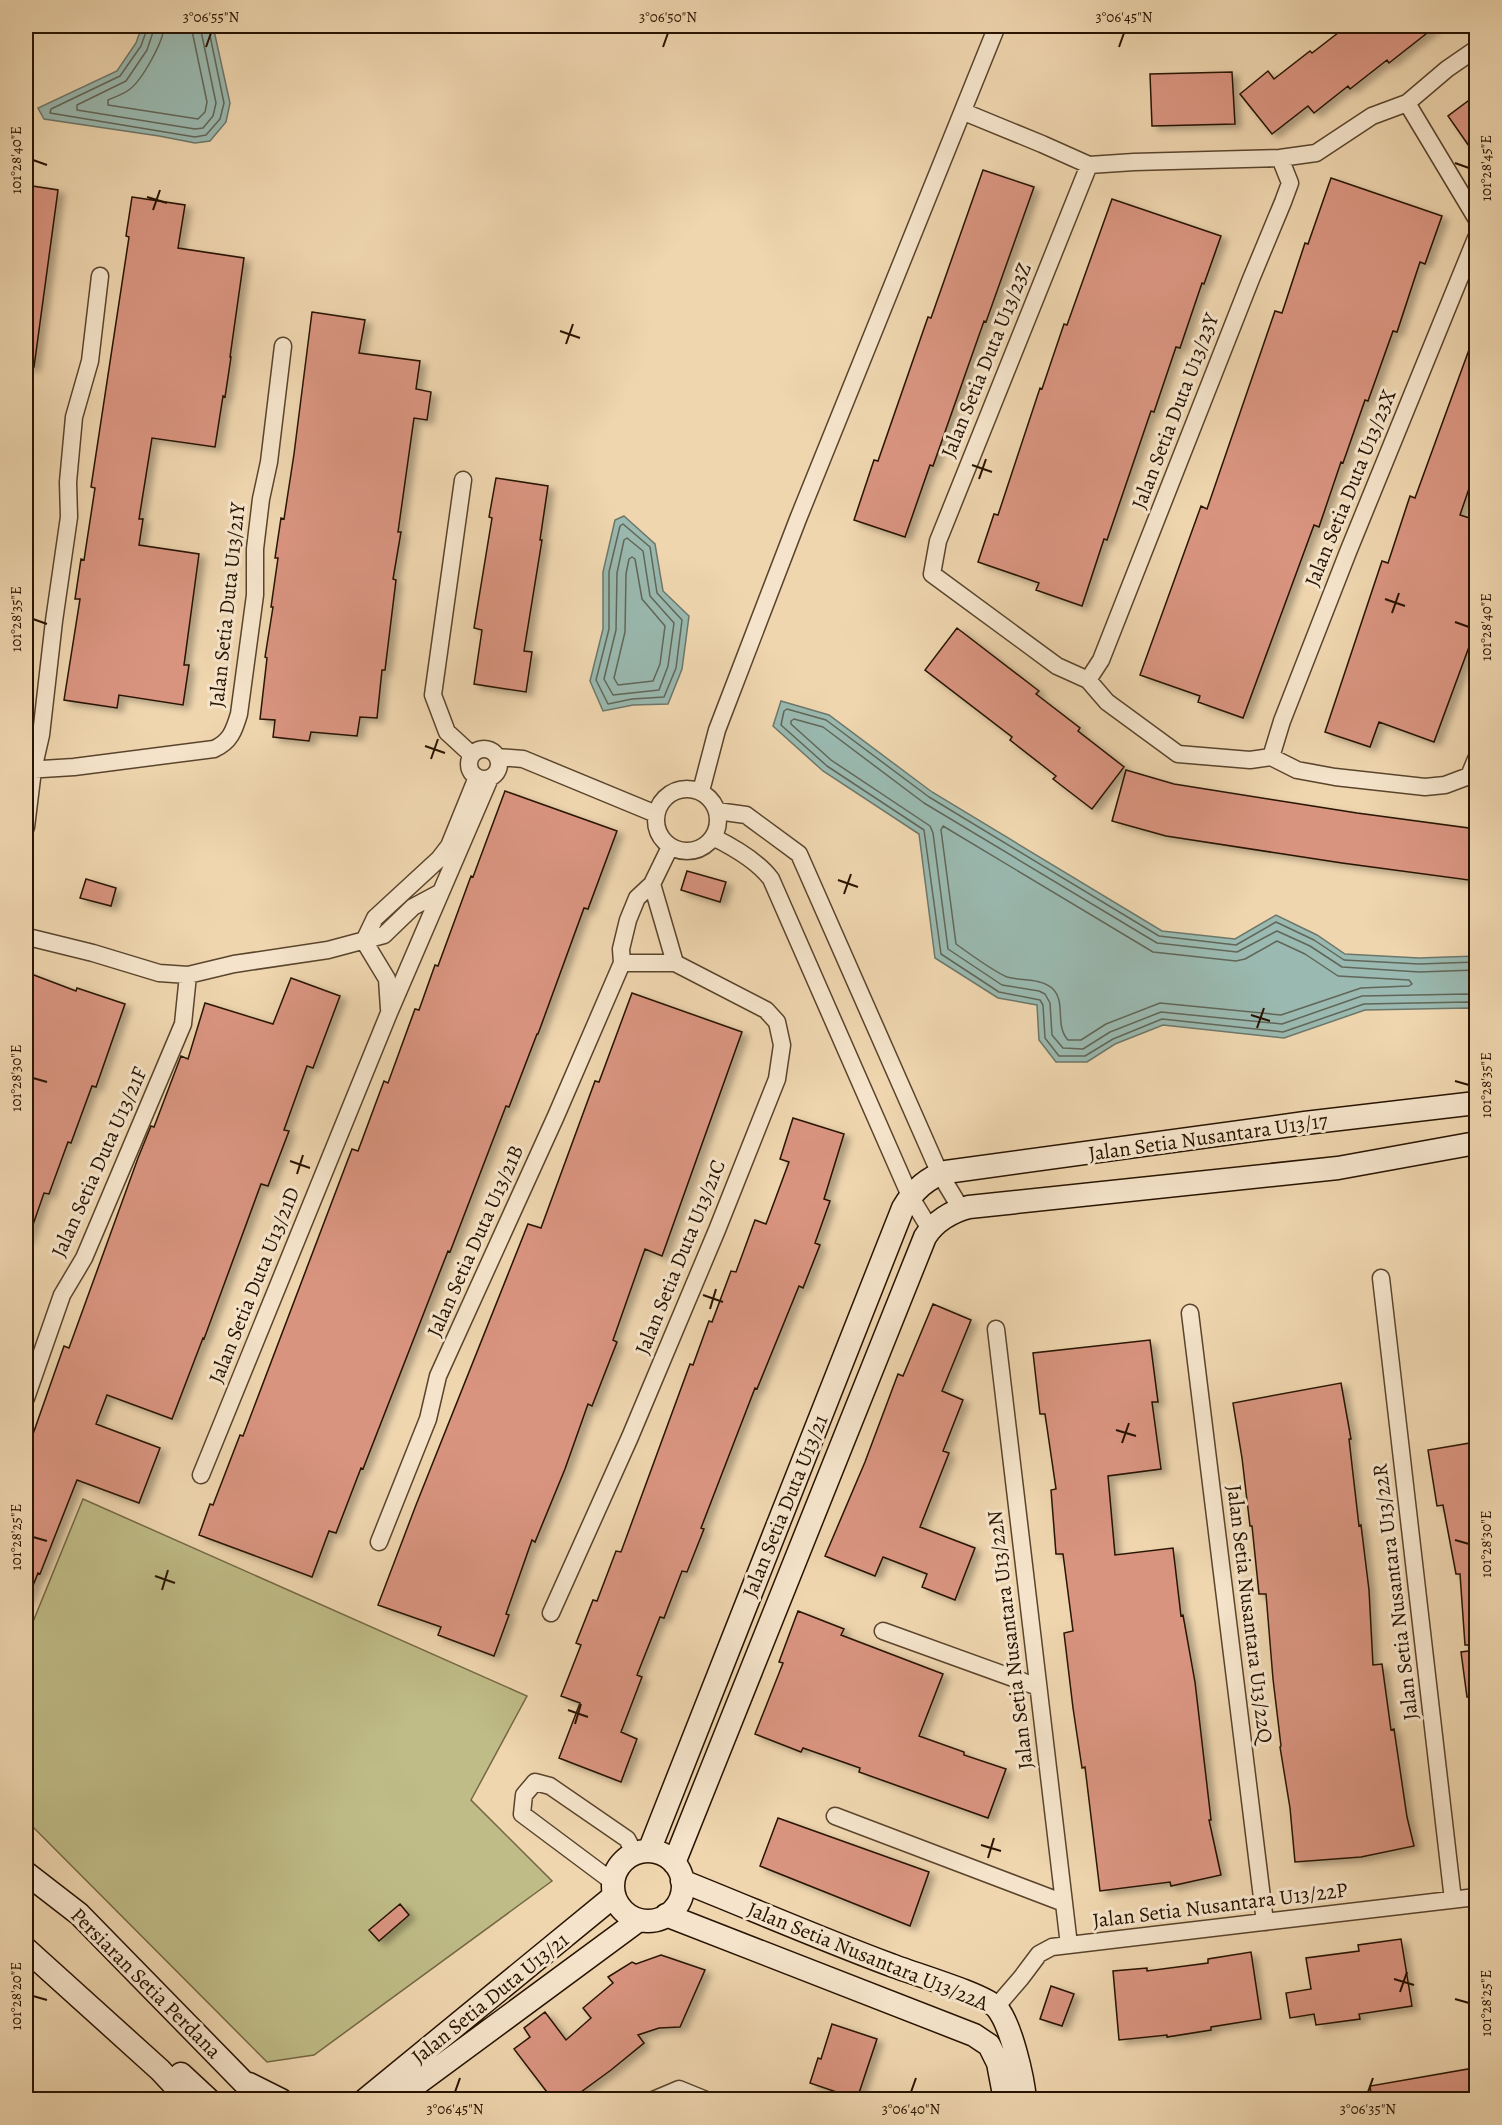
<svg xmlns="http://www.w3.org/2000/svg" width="1502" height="2125" font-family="Alegreya,serif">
	<defs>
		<filter id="shadow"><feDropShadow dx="6" dy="4" stdDeviation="3" flood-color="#0004"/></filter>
	</defs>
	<rect width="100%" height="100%" fill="#efd6af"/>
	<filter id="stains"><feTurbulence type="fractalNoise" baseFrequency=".00333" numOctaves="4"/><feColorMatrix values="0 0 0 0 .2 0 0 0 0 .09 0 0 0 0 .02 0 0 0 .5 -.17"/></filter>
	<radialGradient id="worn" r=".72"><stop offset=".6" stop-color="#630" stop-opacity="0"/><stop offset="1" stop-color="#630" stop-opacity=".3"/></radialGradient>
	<path fill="#bfbc87" stroke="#746844" stroke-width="1.5" d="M83,1499L527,1696L471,1800L552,1881L314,2055L267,2062L26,1820V1639Z"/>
	<path fill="#9ab9b0" stroke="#6c776a" stroke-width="1.5" d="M142,26H213L230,103L226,122L210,141L195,143L159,136L44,119L38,108L117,71L136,43Z
		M624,516L655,544L663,591L689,616L682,669L668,704L633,705L603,711L590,681L603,629V572L615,520Z
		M781,701L829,715L932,792L1162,931L1235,939L1276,915L1317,935L1345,954L1419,958L1476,956V1010L1468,1008L1365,1010L1284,1038L1163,1025L1115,1044L1087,1062H1056L1039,1040L1037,1005L998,998L935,958L919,834L823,771L773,726Z"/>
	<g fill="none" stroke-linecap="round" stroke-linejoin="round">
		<path stroke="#616658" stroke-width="1.5" d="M148,26L141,46L120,76L51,109L50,113L195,137L206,135L220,119L224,103L208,26
			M155,26L147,50L126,81L77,105V110L195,129L203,128L213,116L216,103L200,26
			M164,26C164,41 142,80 130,89C124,94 115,97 108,100V105L198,119L205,112L207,102L191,26
			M623,524L650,547L657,593L682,620L676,668L664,697L632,699L608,704L596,680L609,629V572L620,526Z
			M627,538L643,551L650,596L674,623L668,666L659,690L613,695L604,679L616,630L617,573L624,540Z
			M632,557L635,559L642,599L665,626L660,664L653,681L618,685L614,678L625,632L626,574L629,559Z
			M943,826L1153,952L1236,961L1245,959L1277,941L1305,954L1338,976L1409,980L1412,984L1409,986L1361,988L1281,1015L1160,1003L1106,1024L1081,1040H1068C1054,1025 1067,1002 1052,988C1040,978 1021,981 1007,977C995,972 967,952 956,944L941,830Z
			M1476,962L1419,964L1344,960L1314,940L1276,922L1236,945L1159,936L929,797L826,720L787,709L784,711L781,725L827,766L924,830L941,954L999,992L1040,1000L1043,1005L1045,1038L1059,1056H1085L1113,1039L1162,1019L1283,1032L1364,1004L1468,1002L1476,1004
			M1476,970L1419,972L1342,967L1310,946L1277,931L1237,952L1157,943L924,803L823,727L794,719L791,721V724L831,760L930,826L933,833L948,949L1002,985L1039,991L1045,994L1050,1003L1052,1035L1063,1048L1083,1049L1110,1032L1161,1012L1282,1024L1362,996L1468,994L1476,996"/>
	</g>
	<path fill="#d99480" stroke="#281300" stroke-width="1.5" filter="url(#shadow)" d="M1347,26H1436L1389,63L1387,60L1350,89L1348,86L1314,113L1308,106L1272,134L1240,94L1268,71L1274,79L1310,51L1312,53Z
		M1232,72L1235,124L1152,126L1150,74Z
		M1476,95V156L1448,116Z
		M983,170L1034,187L986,322L984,321L933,466L930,465L905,537L854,520L874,460L878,461L928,317L931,318Z
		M1331,178L1442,216L1425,264L1420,262L1397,332L1393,331L1368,401L1365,400L1343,463L1341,462L1319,527L1314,525L1243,718L1198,702L1200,696L1140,675L1201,506L1207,509L1275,311L1282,313L1305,243L1308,244Z
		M26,185L58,190L34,367H26Z
		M132,197L185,205L178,248L244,258L230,357H231L225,397L223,396L215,447L152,438L139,519H143L139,545L199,554L184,665H189L183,705L119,695L117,708L64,700L80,599H75L81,559L84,560L95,488L91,487L129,237L126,236Z
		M1112,199L1221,236L1204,284L1202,283L1180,348L1176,347L1154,412L1151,411L1107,540L1104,539L1082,606L1036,590L1039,583L978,562L994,514L998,515L1040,388L1042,389L1064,324L1067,325Z
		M312,312L365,320L359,353L420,361L416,389L431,392L427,420L414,418L398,532H401L393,579L396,580L385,670H382L377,718L360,717L357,736L311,732L309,741L273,737L275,720L260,719L267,658L265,657L273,607H271L278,558H275L281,518L284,519L294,454Z
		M1474,336H1476V468L1460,515L1476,520V649L1469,647L1434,742L1379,722L1370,747L1325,732L1382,561L1388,563L1410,496L1415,498Z
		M496,478L548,486L540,540H542L524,651L532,652L526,692L474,684L482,630L474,628L492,518L489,517Z
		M957,628L1039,691L1036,694L1080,728L1078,731L1124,767L1092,809L1053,779L1056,776L1010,740L1012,737L925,670Z
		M1126,770L1174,784L1357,813L1476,829V881L1342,863L1166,836L1112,821Z
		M505,791L617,831L588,909L584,908L538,1034H537L509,1107L506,1106L450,1252L448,1251L363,1469L361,1468L336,1533L329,1531L312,1577L199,1535L210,1504L213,1505L240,1435L243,1436L352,1149L358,1151L384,1081L388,1083L415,1009L419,1010L435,965L438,966L471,876L473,877Z
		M687,871L726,882L720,902L681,890Z
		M86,879L116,888L111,906L80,898Z
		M26,972L76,991L77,988L125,1004L96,1087L92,1086L71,1143L68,1142L49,1194L44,1193L28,1239H26Z
		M291,978L340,996L313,1068L307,1066L284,1130L289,1131L268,1186L261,1184L204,1339L203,1338L172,1419L107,1395L96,1424L160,1448L139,1503L77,1480L40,1574L38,1573L27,1601H26V1454L64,1346L69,1348L138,1158L151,1126L154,1127L181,1056L188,1059L205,1003L273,1024Z
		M632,993L742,1032L662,1256L645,1249L613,1340L617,1342L592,1406L588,1404L565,1469L535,1542L532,1540L506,1614L509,1615L494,1656L438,1635L441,1627L378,1605L416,1505L528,1224L541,1228L595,1081L599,1082Z
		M793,1118L844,1134L824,1199L830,1201L815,1243L820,1245L803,1288L799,1286L757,1389L755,1388L701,1528L704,1529L687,1572L682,1571L664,1618L660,1617L637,1675L642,1677L621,1732L637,1739L621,1782L559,1758L580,1703L561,1696L581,1645L576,1643L593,1600L597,1601L616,1551L621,1552L690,1364L693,1365L709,1321L712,1322L731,1271L736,1272L755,1220L766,1224L789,1162L780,1159Z
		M933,1304L971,1320L942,1391L963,1400L943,1451L949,1453L920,1527L975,1548L955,1600L922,1587L927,1574L883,1557L875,1576L825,1556L865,1462L898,1374L903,1376Z
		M1150,1340L1158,1402H1152L1161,1469L1108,1476L1115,1555L1173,1548L1181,1616L1183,1615L1195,1682L1211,1820H1209L1221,1875L1171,1886L1170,1882L1100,1891L1085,1767L1082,1768L1073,1708L1064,1633L1073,1631L1063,1554H1056L1051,1490L1056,1489L1045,1414H1040L1033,1353Z
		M1341,1383L1351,1439H1349L1359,1526L1361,1525L1369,1590L1373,1665L1382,1664L1391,1730L1394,1729L1407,1817L1414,1846L1361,1857L1295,1862L1290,1808L1280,1747L1281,1746L1273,1679L1266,1594H1259L1252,1526H1250L1242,1458L1233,1403Z
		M1476,1442V1645H1465L1460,1574H1456L1443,1505L1437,1506L1428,1450Z
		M798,1611L844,1629L841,1635L943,1674L919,1736L964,1752V1755L1006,1769L988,1818L859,1772L860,1768L803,1748L801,1752L755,1734L783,1663L779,1662Z
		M1476,1650V1697H1467L1461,1652Z
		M778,1818L929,1872L910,1926L760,1866Z
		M400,1904L409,1915L379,1941L369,1930Z
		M1401,1939L1412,2006L1359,2014L1360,2019L1316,2025L1314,2014L1290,2018L1286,1993L1311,1989L1306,1958L1359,1951L1358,1945Z
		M1251,1952L1261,2019L1211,2027V2030L1167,2037V2035L1119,2040L1113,1971L1147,1968V1971L1208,1963V1959Z
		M661,1955L705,1970L680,2027L659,2028L638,2035L644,2043L611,2070L570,2100H553L514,2049L530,2037L524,2028L545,2012L566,2040L591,2018L583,2008L613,1983L608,1977L632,1962L636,1964Z
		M1051,1986L1074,1994L1062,2026L1040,2019Z
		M832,2024L877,2039L857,2099L810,2083L818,2058L821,2059Z
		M1474,2068L1476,2100H1372L1370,2086Z"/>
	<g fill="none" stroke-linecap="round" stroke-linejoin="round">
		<g stroke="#5a442c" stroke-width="19">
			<path id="street" d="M1407,103L1476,218
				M964,112L1042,144L1089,165L1134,162L1280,158L1316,153L1372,116L1407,103L1447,69L1476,49
				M1089,165L938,541L932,574L1057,666L1088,680L1107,702L1178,754L1250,760L1271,757L1297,770L1335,777L1425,787L1445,785L1469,776
				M463,480L433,695L447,732L472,755
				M1088,680L1101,660L1251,279L1283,202L1290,183L1280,158
				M469 764a15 15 0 1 1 30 0a15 15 0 1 1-30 0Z
				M498,757L523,759L656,814
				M1271,757L1282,721L1348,552L1476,238
				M26,770L74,767L214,749C230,742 234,731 239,714L255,595V549L261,499L269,462L283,346
				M1469,776L1476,759
				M656 820a31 31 0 1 1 62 0a31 31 0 1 1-62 0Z
				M701,791L717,730L798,519L997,26
				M717,811L746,815L799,854L940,1174L961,1209
				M26,827L33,770L41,735L54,621L69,517L68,482L74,417L90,361L100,276
				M713,837C733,847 758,861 771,879L910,1196L930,1229
				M652,884L675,963
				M28,937L93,953L159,973L188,975L234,964L328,950L384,935L413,907L441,892L490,778
				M364,941L375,918L439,859L449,846L477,777
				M364,941L387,979L389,1009
				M1381,1278L1453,1900
				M1190,1313L1265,1922
				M996,1329L1069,1945
				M26,1398L62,1295L84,1258L183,1024L188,975
				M201,1475L389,1013L441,892
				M379,1542L428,1419L438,1376L556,1116L622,963L621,949L628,920L637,898L652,884L670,847
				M551,1613L630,1437L717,1230L777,1079L782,1045L777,1022L766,1010L675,963H622
				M883,1631L1038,1687
				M835,1816L1064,1903
				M613,1882L522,1814L524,1795L535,1782L550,1786L627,1839L635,1854
				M996,2007L1021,1978L1039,1954L1052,1947L1476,1897
				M653,2100L679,2089L706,2100"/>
		</g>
		<g stroke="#281300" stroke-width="25">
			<path id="secondary" d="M649,1851L903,1208C913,1191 926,1178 946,1172L1305,1123L1476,1103
				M613 1886a35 35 0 1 1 70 0a35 35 0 1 1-70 0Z
				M674,1863L925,1237C934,1222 952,1211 969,1207L1338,1168L1476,1143
				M26,1873L79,1914L261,2100
				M682,1881C752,1909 821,1939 891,1965C911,1973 986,1995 997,2008C1011,2025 1023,2077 1025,2100
				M666,1915L974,2035L989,2045L998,2063L1005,2100
				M26,1949L160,2070L188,2100
				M181,2074L209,2100
				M249,2084L281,2100
				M365,2100L614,1896
				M395,2100L639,1920"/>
		</g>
		<use href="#street" stroke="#f5e4cb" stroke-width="16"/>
		<use href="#secondary" stroke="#f5e4cb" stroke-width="22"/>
	</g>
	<path fill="none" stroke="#281300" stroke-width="2" d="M206,47L211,33M663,47L668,33M1119,47L1124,33M33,160L47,165M1455,163L1469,168M147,197L167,203M153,210L160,190M560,331L580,338M566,344L573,324M972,465L992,472M979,479L986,459M1385,599L1405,606M1392,613L1399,593M33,619L47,624M1455,622L1469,627M425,746L445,753M431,759L438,739M838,880L858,887M844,894L851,874M1251,1015L1270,1021M1257,1028L1264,1008M33,1078L47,1082M1455,1081L1469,1085M290,1161L310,1168M297,1174L303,1155M703,1295L723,1302M710,1309L716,1289M1116,1430L1136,1436M1122,1443L1129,1423M33,1537L47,1541M1455,1540L1469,1544M155,1576L175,1583M162,1590L168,1570M568,1710L588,1717M575,1724L581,1704M981,1845L1001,1851M988,1858L994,1838M1394,1979L1414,1985M1400,1992L1407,1972M33,1996L47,2000M1455,1999L1469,2003M455,2092L460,2078M911,2092L916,2078M1368,2092L1373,2078"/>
	<g text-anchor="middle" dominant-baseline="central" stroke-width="6" stroke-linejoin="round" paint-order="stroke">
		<g font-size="21" fill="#281300" stroke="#f5e4cb">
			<text transform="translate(986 360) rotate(-68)">Jalan Setia Duta U13/23Z</text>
			<text transform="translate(1175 411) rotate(-69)">Jalan Setia Duta U13/23Y</text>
			<text transform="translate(1350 488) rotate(-68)">Jalan Setia Duta U13/23X</text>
			<text transform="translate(227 605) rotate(-84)">Jalan Setia Duta U13/21Y</text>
			<text transform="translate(1208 1137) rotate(-8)">Jalan Setia Nusantara U13/17</text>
			<text transform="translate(99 1162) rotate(-66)">Jalan Setia Duta U13/21F</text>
			<text transform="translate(475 1241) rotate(-66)">Jalan Setia Duta U13/21B</text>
			<text transform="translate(680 1257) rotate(-68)">Jalan Setia Duta U13/21C</text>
			<text transform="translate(254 1285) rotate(-68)">Jalan Setia Duta U13/21D</text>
			<text transform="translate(785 1506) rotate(-68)">Jalan Setia Duta U13/21</text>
			<text transform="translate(1395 1592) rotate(-97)">Jalan Setia Nusantara U13/22R</text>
			<text transform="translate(1250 1614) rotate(83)">Jalan Setia Nusantara U13/22Q</text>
			<text transform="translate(1010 1640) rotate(-97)">Jalan Setia Nusantara U13/22N</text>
			<text transform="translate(1220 1905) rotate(-7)">Jalan Setia Nusantara U13/22P</text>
			<text transform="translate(868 1956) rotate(22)">Jalan Setia Nusantara U13/22A</text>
			<text transform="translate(146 1983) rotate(45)">Persiaran Setia Perdana</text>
			<text transform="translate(490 1998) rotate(-39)">Jalan Setia Duta U13/21</text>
		</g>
	</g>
	<rect width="1502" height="2125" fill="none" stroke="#efd6af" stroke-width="66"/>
	<rect x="33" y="33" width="1436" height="2059" fill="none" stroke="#281300" stroke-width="2"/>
	<g font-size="15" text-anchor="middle" fill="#281300">
		<text x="211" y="22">3°06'55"N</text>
		<text x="668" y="22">3°06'50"N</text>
		<text x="1124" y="22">3°06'45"N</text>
		<text transform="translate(16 160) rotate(-90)" y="5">101°28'40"E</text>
		<text transform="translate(1486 168) rotate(-90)" y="5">101°28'45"E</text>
		<text transform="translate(16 619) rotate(-90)" y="5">101°28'35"E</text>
		<text transform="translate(1486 627) rotate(-90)" y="5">101°28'40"E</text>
		<text transform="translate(16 1078) rotate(-90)" y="5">101°28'30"E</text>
		<text transform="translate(1486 1085) rotate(-90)" y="5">101°28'35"E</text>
		<text transform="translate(16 1537) rotate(-90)" y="5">101°28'25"E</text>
		<text transform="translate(1486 1544) rotate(-90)" y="5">101°28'30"E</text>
		<text transform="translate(16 1996) rotate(-90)" y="5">101°28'20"E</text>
		<text transform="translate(1486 2003) rotate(-90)" y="5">101°28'25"E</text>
		<text x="455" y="2114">3°06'45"N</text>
		<text x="911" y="2114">3°06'40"N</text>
		<text x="1368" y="2114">3°06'35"N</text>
	</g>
	<rect width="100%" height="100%" filter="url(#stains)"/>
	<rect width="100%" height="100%" fill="url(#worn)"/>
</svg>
